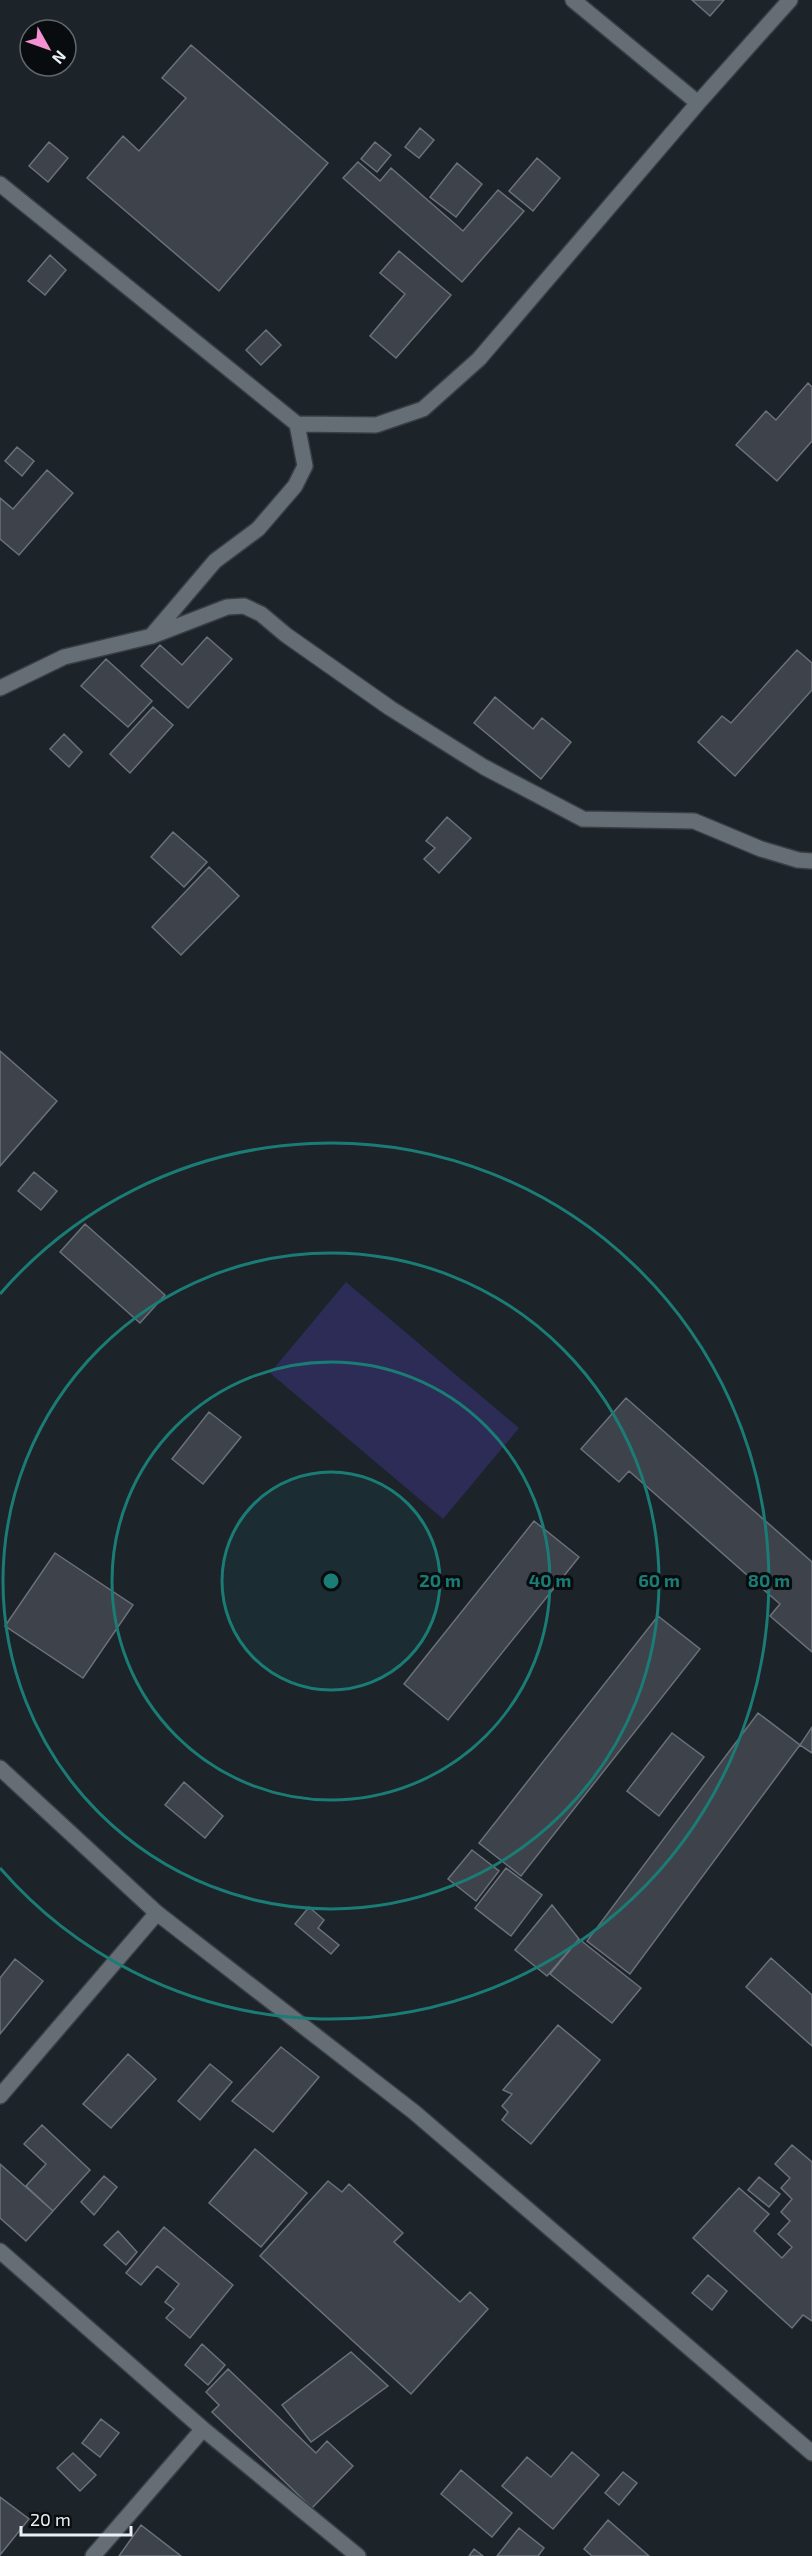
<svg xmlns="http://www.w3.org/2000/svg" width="812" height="2556" font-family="'Exo 2',sans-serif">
	<rect width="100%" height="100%" fill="#1c2329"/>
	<path fill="#2c2c57" d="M346,1282L519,1428L443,1519L270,1373Z"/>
	<path fill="#3d424b" stroke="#6b717a" stroke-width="1.5" d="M692,0H724L710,16Z
		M191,45L328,163L219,291L87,178L123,136L139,151L186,98L162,78Z
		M420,128L434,140L419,158L405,147Z
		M49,142L68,158L48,182L29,166Z
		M375,142L391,155L377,172L361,159Z
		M537,158L560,178L533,211L509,191Z
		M358,162L380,181L391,168L463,231L498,190L524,211L462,282L343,178Z
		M457,163L482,184L456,217L430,197Z
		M399,251L451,295L396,358L370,336L405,294L380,273Z
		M50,255L66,270L45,295L28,281Z
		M266,330L281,345L261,365L246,350Z
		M808,383L812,387V441L777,481L736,445L766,411L776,420Z
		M17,447L34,461L22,476L5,461Z
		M47,470L73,493L19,555L0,539V498L13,509Z
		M207,637L232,659L188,708L141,666L160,645L182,665Z
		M797,650L812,663V690L735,776L698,742L722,716L731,723Z
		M106,659L152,701L128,727L81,686Z
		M495,697L533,729L542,718L571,742L541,779L474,723Z
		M153,707L173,725L130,773L110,754Z
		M64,734L82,752L69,767L50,749Z
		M447,817L471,838L439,873L424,859L435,848L426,841Z
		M173,832L207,862L184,887L151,857Z
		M209,867L239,896L181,955L152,927Z
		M0,1051L57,1101L0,1166Z
		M34,1172L57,1191L41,1210L18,1191Z
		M85,1224L165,1295L140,1323L60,1252Z
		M626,1398L812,1562V1652L770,1616L780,1604L629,1471L619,1482L581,1449Z
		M209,1412L241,1437L203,1484L172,1459Z
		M534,1521L579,1557L448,1720L404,1684Z
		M55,1553L133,1605L83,1678L5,1626Z
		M658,1616L700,1649L521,1876L479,1843Z
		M758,1713L800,1745L630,1974L587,1941Z
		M812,1727V1753L800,1745Z
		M672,1733L704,1757L659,1816L627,1791Z
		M184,1782L223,1816L205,1838L165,1805Z
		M472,1850L499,1871L476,1901L448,1879Z
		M506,1868L542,1895L511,1936L475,1908Z
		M552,1905L579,1939L547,1976L515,1950Z
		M309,1907L324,1920L318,1928L339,1945L331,1954L295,1924Z
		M579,1939L641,1988L612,2023L550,1974Z
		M771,1958L812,1995V2046L746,1987Z
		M15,1959L43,1981L0,2034V1978Z
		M558,2025L600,2060L531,2144L502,2120L508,2112L502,2106L512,2094L503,2090Z
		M281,2047L319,2077L273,2132L232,2101Z
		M128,2054L156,2079L111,2128L83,2104Z
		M210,2064L232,2082L200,2120L178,2101Z
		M42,2125L90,2170L53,2211L26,2186L46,2164L24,2144Z
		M792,2145L812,2162V2321L803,2315L792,2328L693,2238L739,2188L769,2214L754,2231L782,2258L792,2247L778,2234L790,2221L781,2212L792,2199L781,2188L790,2178L775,2164Z
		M255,2149L307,2193L261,2247L209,2203Z
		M0,2164L53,2211L26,2241L0,2218Z
		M104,2176L117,2187L94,2215L81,2202Z
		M759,2177L780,2194L769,2207L748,2190Z
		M328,2181L342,2192L349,2184L403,2233L394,2242L460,2302L470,2292L488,2309L411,2394L260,2256Z
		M164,2227L233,2285L190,2338L166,2318L174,2309L165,2302L179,2284L157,2266L141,2285L126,2273Z
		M118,2231L137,2252L126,2265L104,2245Z
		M708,2275L727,2291L712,2310L692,2293Z
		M202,2344L225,2365L208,2385L185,2365Z
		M351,2352L388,2386L311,2442L282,2405Z
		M228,2369L316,2453L327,2441L353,2466L312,2508L212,2412L219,2405L206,2392Z
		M101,2419L119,2433L100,2457L82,2443Z
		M572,2452L599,2475L553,2529L502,2486L527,2457L551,2477Z
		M73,2453L96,2475L80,2491L57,2468Z
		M461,2470L512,2513L492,2537L441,2494Z
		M623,2472L637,2483L619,2505L605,2493Z
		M0,2497L29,2519L0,2555Z
		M608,2520L649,2556H592L584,2549Z
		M141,2525L181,2556H119Z
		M519,2528L544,2548L538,2556H497Z
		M474,2549L483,2556H469Z"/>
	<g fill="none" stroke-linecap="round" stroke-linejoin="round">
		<g stroke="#383e44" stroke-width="18">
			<path id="minor" d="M573,0L698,103
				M0,184L297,424L376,425L423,409L479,359L698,103L790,0
				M152,635L215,561L258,529L295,486L305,466L297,424
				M0,688L64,657L152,636L227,607L244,606L261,614L286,635L390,708L484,767L583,819L694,821L761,849L798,860L812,861
				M0,1768L157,1913L414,2112L812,2453
				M0,2096L157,1913
				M0,2251L203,2429L358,2556
				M93,2556L203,2429"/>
		</g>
		<use href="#minor" stroke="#656e75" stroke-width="15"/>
	</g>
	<circle cx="331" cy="1581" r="109" fill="#1a7c75" fill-opacity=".12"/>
	<g fill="none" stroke="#1a7c75" stroke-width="3">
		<circle cx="331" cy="1581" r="109"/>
		<circle cx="331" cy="1581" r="219"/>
		<circle cx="331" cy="1581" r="328"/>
		<path d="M0 1294A438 438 0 1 1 0 1868"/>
	</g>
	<circle cx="331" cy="1581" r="9" fill="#1a7c75" stroke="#090c0f" stroke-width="3"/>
	<g font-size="18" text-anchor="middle" font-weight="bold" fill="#1a7c75" stroke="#090c0f" stroke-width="6" stroke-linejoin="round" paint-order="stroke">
		<text x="440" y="1587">20 m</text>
		<text x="550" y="1587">40 m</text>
		<text x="659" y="1587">60 m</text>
		<text x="769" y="1587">80 m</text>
	</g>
	<g transform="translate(48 48) rotate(130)"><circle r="28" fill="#090c0f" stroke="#63676b" stroke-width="1.5"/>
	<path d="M0-4.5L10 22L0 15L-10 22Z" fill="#f591d2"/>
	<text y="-9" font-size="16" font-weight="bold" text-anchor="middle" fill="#ebf0f5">N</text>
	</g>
	<path d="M21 2526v9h110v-9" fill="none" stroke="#ebf0f5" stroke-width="3"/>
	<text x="30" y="2526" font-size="18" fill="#ebf0f5" stroke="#090c0f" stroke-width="4.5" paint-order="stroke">20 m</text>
</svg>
